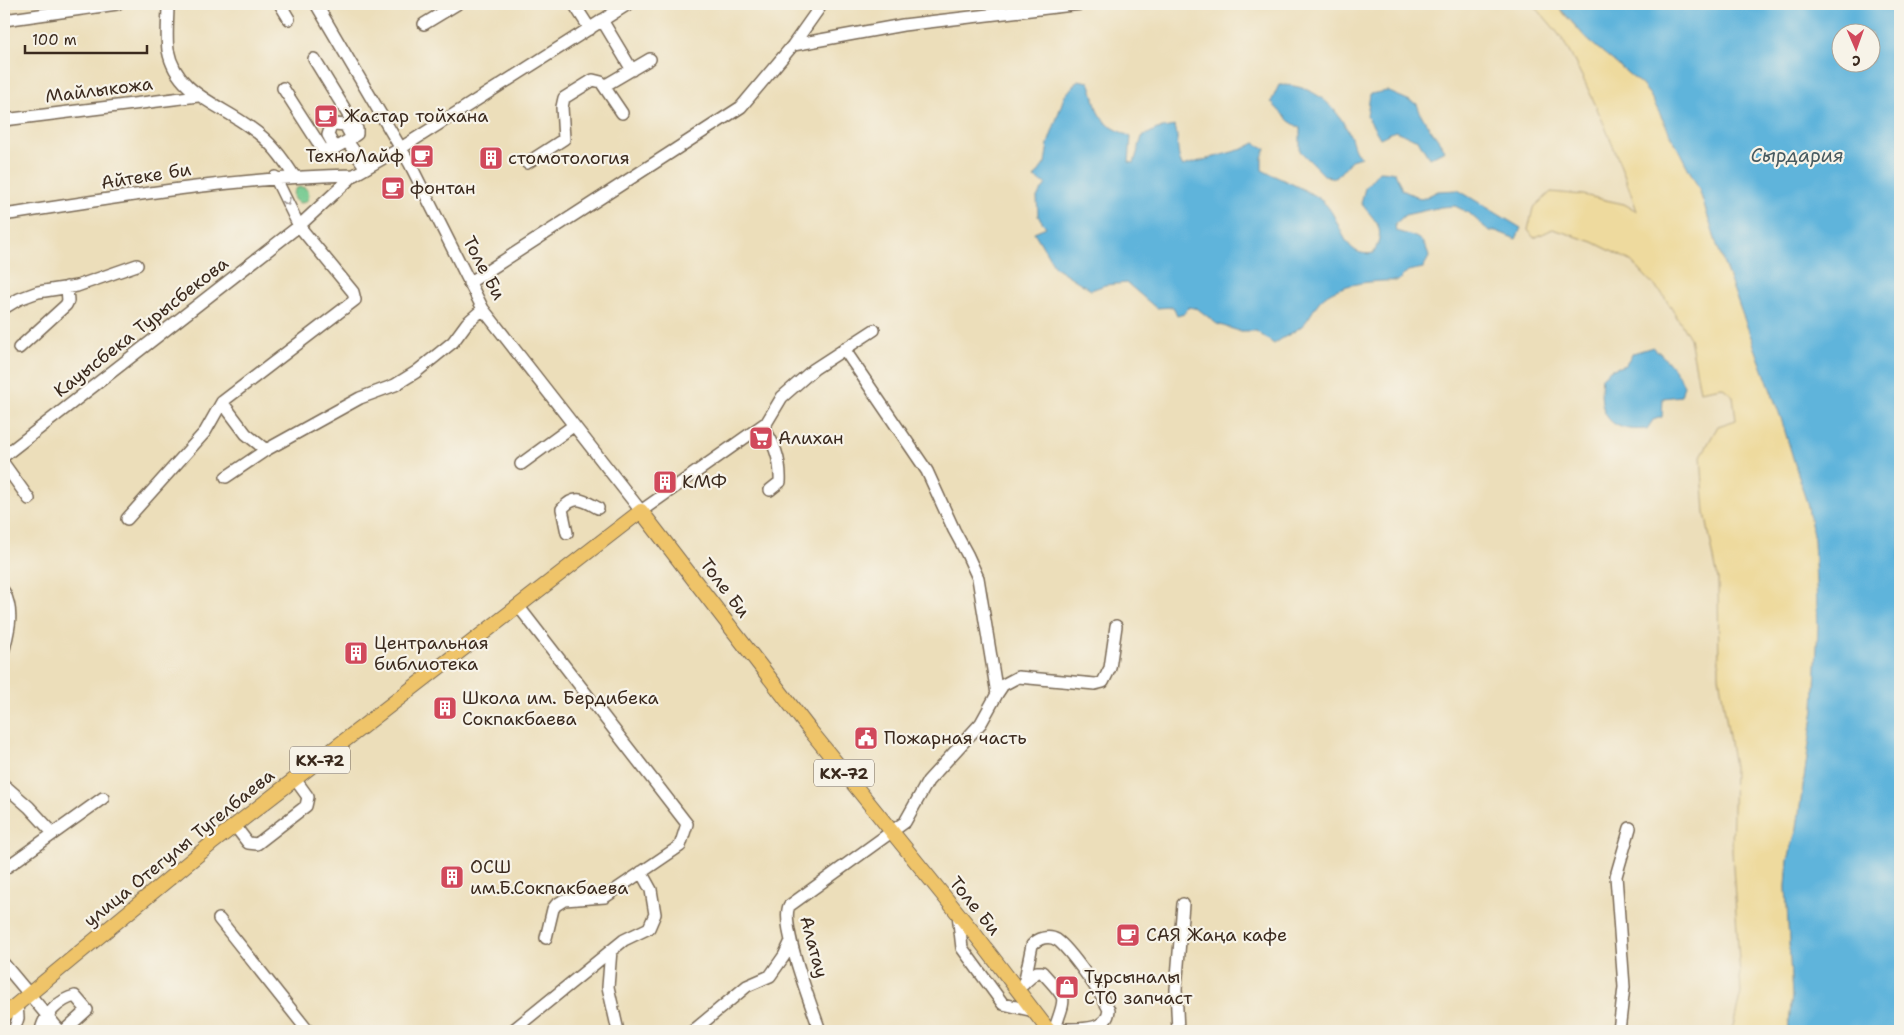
<svg xmlns="http://www.w3.org/2000/svg" width="1904" height="1035" font-family="'Shantell Sans',sans-serif">
	<rect width="100%" height="100%" fill="#f7f3e8"/>
	<filter id="ink" filterUnits="userSpaceOnUse"><feTurbulence type="fractalNoise" baseFrequency=".02" numOctaves="2"/><feDisplacementMap in="SourceGraphic" scale="10" xChannelSelector="R" yChannelSelector="G"/><feConvolveMatrix kernelMatrix="1 2 1 2 8 2 1 2 1" color-interpolation-filters="sRGB"/></filter>
	<filter id="wash" filterUnits="userSpaceOnUse"><feTurbulence type="fractalNoise" baseFrequency=".0096" numOctaves="4" result="noise"/><feDisplacementMap in="SourceGraphic" scale="20" xChannelSelector="R" yChannelSelector="G"/><feGaussianBlur stdDeviation="1.12" result="paint"/><feColorMatrix in="noise" values="0 0 0 0 0 0 0 0 0 0 0 0 0 0 0 0 0 1.4 0 .05"/><feComposite in="paint" operator="in"/></filter>
	<g filter="url(#wash)">
		<rect width="100%" height="100%" fill="#ecdeba"/>
		<path fill="#72c98e" stroke="#567a56" d="M293 195a8 8 0 1 1 16 0a8 8 0 1 1-16 0Z"/>
		<path fill="#eeda9e" stroke="#94825e" d="M1533,4H1555L1588,40L1642,85L1650,95L1699,189L1718,248L1781,418L1808,507L1814,540L1818,627L1814,709L1797,828L1788,860L1786,887L1792,996L1788,1031H1728L1733,1026L1741,993L1732,851L1734,767L1719,676L1718,579L1705,513L1701,456L1718,426L1736,420L1733,396L1722,387L1700,391L1690,338L1663,295L1631,261L1593,242L1553,229L1534,238L1528,230L1533,208L1551,192L1583,195L1624,204L1637,211C1617,153 1593,93 1562,39C1554,27 1542,15 1533,4Z"/>
		<path fill="#5eb4db" stroke="#4c6f7c" fill-rule="evenodd" d="M1556,4H1896L1900,9V1031H1788L1792,996L1786,887L1788,860L1797,828L1814,709L1818,627L1814,540L1808,507L1781,418L1718,248L1699,189L1650,95L1642,85L1588,40ZM1872,32V62H1842V32Z
			M1078,80L1089,82C1094,92 1094,104 1099,114C1105,126 1120,131 1131,137L1129,162L1134,163L1142,137L1157,129L1175,126C1179,140 1176,153 1182,166L1243,149L1255,143L1266,149L1262,157V170C1279,179 1318,193 1328,207C1343,226 1344,259 1374,253C1386,226 1377,224 1361,203L1365,188L1379,171L1395,172L1402,190L1422,199L1438,191L1458,190L1521,228L1516,239L1496,231H1489L1469,213L1455,206L1441,207L1405,215L1395,224L1396,231C1415,237 1424,236 1429,257L1423,268L1408,271L1398,281C1377,280 1341,283 1324,297C1315,304 1311,317 1303,325C1294,333 1283,337 1274,344L1256,331H1239L1217,324L1198,309L1189,307L1184,314L1177,316L1173,307L1156,308L1127,283L1105,285L1091,290L1055,267L1034,232L1046,227L1038,216L1037,197L1046,184L1034,178L1045,163L1048,144L1064,97Z
			M1279,85C1312,84 1335,104 1349,133C1354,143 1352,149 1361,157L1351,160L1336,178L1325,176L1300,151V128L1289,121L1271,102Z
			M1387,91L1417,104C1422,121 1435,134 1445,150L1429,158L1418,140L1395,131L1380,138L1367,116L1370,94Z
			M1653,347C1666,358 1676,370 1684,385L1681,396L1663,398L1662,417L1653,420L1647,429C1607,433 1598,413 1602,377L1610,370L1625,365L1633,353Z"/>
	</g>
	<g filter="url(#ink)">
		<g fill="none" stroke-linecap="round" stroke-linejoin="round">
			<g stroke="#796955" stroke-width="14">
				<path id="minor" d="M168,4C168,19 166,35 168,50C176,94 220,104 251,128C270,141 282,157 294,176
					M280,4L289,19
					M316,4L410,164L483,309L641,511L767,422L782,397L814,369L874,330
					M574,4L590,29
					M4,20L117,4
					M602,20L632,70
					M424,24L457,4
					M793,45L903,25L1081,4
					M314,59L357,129V134L347,141
					M604,86L650,59
					M283,88L323,150L330,151L347,141L366,168
					M4,120L198,96
					M335,148L328,135L331,126L335,124L345,125L352,138
					M527,163L564,139L562,107L564,98L593,80L601,82L622,113
					M4,215C120,197 236,177 354,175
					M469,283L741,107L793,45L822,4
					M4,308L19,299L38,292L77,286L137,265
					M19,348L66,305L68,301L67,287
					M222,402L246,434L266,450
					M762,426C775,443 781,461 780,482L770,490
					M4,456L299,226L354,175L401,148L628,4
					M4,464L29,499
					M521,464L573,426
					M226,477L266,450L360,398L395,385L416,372L453,342L467,323L483,309
					M127,519L205,432L222,402L355,300L353,292L299,226L275,177
					M567,533L562,509C575,494 583,500 598,508
					M4,592C14,612 9,629 4,649
					M519,607L687,824L680,846L605,897L564,900L556,905L553,909L546,938
					M997,694L1003,685L1018,677L1095,684L1103,682L1110,668L1116,626
					M4,785L29,807L53,833
					M235,826L248,843L257,844L306,806L308,797L295,779
					M4,869L103,798
					M958,914L962,948L1003,1004L1034,1011
					M219,919L308,1031
					M611,950L608,987L618,1031
					M4,964L60,1031
					M1024,984L1032,945C1038,938 1049,935 1057,940C1069,948 1103,996 1109,1010C1107,1034 1073,1028 1055,1029
					M1022,985L1037,972H1042C1069,1002 1066,994 1054,1031
					M14,1031L18,1018L17,1004
					M41,1031C43,1016 60,999 75,996L87,1010L64,1031
					M512,1031L624,940L649,928L655,914L651,890L641,872
					M693,1031L747,986L770,976L784,956L791,941
					M820,1031C812,1007 780,926 789,906L905,822L928,781L981,723L997,694L978,578L967,554L954,530L927,471L844,349
					M1178,1031L1176,989L1183,904
					M1619,1031L1624,987L1616,876L1630,828"/>
			</g>
			<g stroke="#796955" stroke-width="16">
				<path id="major" d="M4,1015L211,844L641,511L809,729L977,937L1049,1031"/>
			</g>
			<use href="#minor" stroke="#fff" stroke-width="11"/>
			<use href="#major" stroke="#efc469" stroke-width="14"/>
		</g>
		<defs><path id="oneway-chevron" d="M-2-3.5L2.5 0L-2 3.5" fill="none" stroke-width="1.6" stroke-linecap="round" stroke-linejoin="round" transform="scale(1.25)"/></defs>
		<use stroke="#a79f9a" href="#oneway-chevron" transform="translate(287 202) rotate(63)"/>
	</g>
	<defs>
		<g id="cafe-square" transform="scale(1.25)"><rect x="-9" y="-9" width="18" height="18" rx="4" fill="#d1495b" stroke="#f7f3e8"/><path d="M-5.5-4.5H6V0H3Q3 3.5 0 3.5H-2.5Q-5.5 3.5-5.5 0ZM3-3.2v2h1.7v-2ZM-6 4.5H4V6H-6Z" fill="#fff"/></g>
		<g id="building-square" transform="scale(1.25)"><rect x="-9" y="-9" width="18" height="18" rx="4" fill="#d1495b" stroke="#f7f3e8"/><path d="M-4-6H4V6H1V3H-1V6H-4ZM-2.5-4.3h1.7v1.8h-1.7ZM.8-4.3h1.7v1.8H.8ZM-2.5-1h1.7V.8h-1.7ZM.8-1h1.7V.8H.8Z" fill="#fff"/></g>
		<g id="supermarket-square" transform="scale(1.25)"><rect x="-9" y="-9" width="18" height="18" rx="4" fill="#d1495b" stroke="#f7f3e8"/><path d="M-6-5.5h2.5l.6 2H6L4.5 2H-2.5L-4.4-4H-6ZM-1.5 3.2a1.3 1.3 0 1 0 .1 0ZM3 3.2a1.3 1.3 0 1 0 .1 0Z" fill="#fff"/></g>
		<g id="civic-square" transform="scale(1.25)"><rect x="-9" y="-9" width="18" height="18" rx="4" fill="#d1495b" stroke="#f7f3e8"/><path d="M-.6-6.5H3V-4.5H.6V-3L4-1V1h2V6H-6V1h2V-1L-.6-3ZM-1.2 2.5V6h2.4V2.5Z" fill="#fff"/></g>
		<g id="shop-square" transform="scale(1.25)"><rect x="-9" y="-9" width="18" height="18" rx="4" fill="#d1495b" stroke="#f7f3e8"/><path d="M-5-2.5h2.3a2.7 3.5 0 0 1 5.4 0H5L5.5 6h-11ZM-1.5-2.5h3a1.5 2.3 0 0 0-3 0Z" fill="#fff"/></g>
	</defs>
	<g fill-rule="evenodd">
		<use href="#cafe-square" x="326" y="116"/>
		<use href="#cafe-square" x="422" y="156"/>
		<use href="#building-square" x="491" y="158"/>
		<use href="#cafe-square" x="393" y="188"/>
		<use href="#supermarket-square" x="761" y="438"/>
		<use href="#building-square" x="665" y="482"/>
		<use href="#building-square" x="356" y="653"/>
		<use href="#building-square" x="445" y="708"/>
		<use href="#civic-square" x="866" y="738"/>
		<use href="#building-square" x="452" y="877"/>
		<use href="#cafe-square" x="1128" y="935"/>
		<use href="#shop-square" x="1067" y="987"/>
	</g>
	<g text-anchor="middle" dominant-baseline="central" stroke-width="4.5" stroke-linejoin="round" paint-order="stroke">
		<g fill="#f7f3e8" stroke="#73665b" stroke-width="1">
			<rect x="290" y="746.5" width="60" height="27" rx="4"/>
			<rect x="814" y="759.5" width="60" height="27" rx="4"/>
		</g>
		<g font-size="16" font-weight="bold" fill="#3b2a1e">
			<text x="320" y="760">КХ-72</text>
			<text x="844" y="773">КХ-72</text>
		</g>
		<g font-size="18" fill="#3b2a1e" stroke="#f7f3e8">
			<text transform="translate(99 90) rotate(-7)">Майлыкожа</text>
			<text transform="translate(146 176) rotate(-9)">Айтеке би</text>
			<text transform="translate(484 268) rotate(62)">Толе Би</text>
			<text transform="translate(141 327) rotate(-38)">Кауысбека Турысбекова</text>
			<text transform="translate(725 588) rotate(53)">Толе Би</text>
			<text transform="translate(179 848) rotate(-39)">улица Отегулы Тугелбаева</text>
			<text transform="translate(975 906) rotate(51)">Толе Би</text>
			<text transform="translate(814 947) rotate(75)">Алатау</text>
		</g>
		<g font-size="18" fill="#3b2a1e" stroke="#f7f3e8" text-anchor="start">
			<text x="344" y="116">Жастар тойхана</text>
			<text x="404" y="156" text-anchor="end">ТехноЛайф</text>
			<text x="508" y="158">стомотология</text>
			<text x="410" y="188">фонтан</text>
			<text x="778" y="438">Алихан</text>
			<text x="682" y="482">КМФ</text>
			<text x="374" y="643">Центральная<tspan x="374" dy="21">библиотека</tspan></text>
			<text x="462" y="698">Школа им. Бердибека<tspan x="462" dy="21">Сокпакбаева</tspan></text>
			<text x="884" y="738">Пожарная часть</text>
			<text x="470" y="867">ОСШ<tspan x="470" dy="21">им.Б.Сокпакбаева</tspan></text>
			<text x="1146" y="935">САЯ Жаңа кафе</text>
			<text x="1084" y="977">Тұрсыналы<tspan x="1084" dy="21">СТО запчаст</tspan></text>
		</g>
		<g font-size="19" font-style="italic" fill="#475a60" stroke="#f7f3e8">
			<text x="1797" y="155">Сырдария</text>
		</g>
	</g>
	<rect width="1904" height="1035" fill="none" stroke="#f7f3e8" stroke-width="20"/>
	<g transform="translate(1856 48) rotate(178)"><circle r="24" fill="#f7f3e8" stroke="#aca397"/>
	<path d="M0-4L9 19L0 12L-9 19Z" fill="#d1495b"/>
	<text y="-8" font-size="14" font-weight="bold" text-anchor="middle" fill="#3b2a1e">С</text>
	</g>
	<path d="M25 45v8h122v-8" fill="none" stroke="#3b2a1e" stroke-width="2.5"/>
	<text x="32" y="45" font-size="15" fill="#3b2a1e" stroke="#f7f3e8" stroke-width="4" paint-order="stroke">100 m</text>
</svg>
